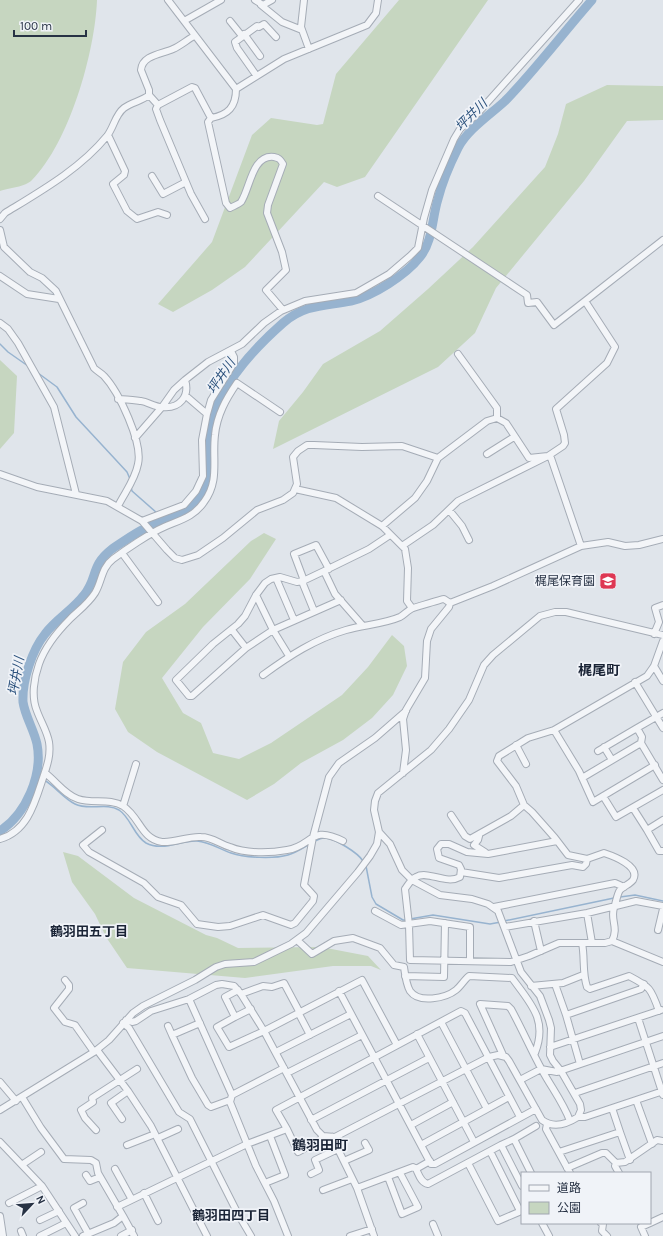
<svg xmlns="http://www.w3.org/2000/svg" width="663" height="1236" font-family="Karla,'Noto Sans JP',sans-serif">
	<rect width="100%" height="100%" fill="#e0e5eb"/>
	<path fill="#c6d6c0" d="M0,0H97C95,53 69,143 32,180C26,187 8,188 0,191Z
		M399,0H488L365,177L337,187L324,182L245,267L212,290L173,312L158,304L212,242L252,135L271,118L317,125L323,124L336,74Z
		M607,85L663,86V120L627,121L584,181L496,288L475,333L438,367L273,449L279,421L303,392L323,364L380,331L428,289L473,247L545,167L558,134L566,104Z
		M0,360L17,376L14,433L0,449Z
		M264,533L276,539L250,579L203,627L162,678L183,713L201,723L213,753L239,759L271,743L342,695L368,667L392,635L404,646L407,666L393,695L372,718L343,740L301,763L274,784L247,800L157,752L128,732L115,709L123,662L146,632L185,604L251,541Z
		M63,852L78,856L134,898L206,935L217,938L238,948L321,947L368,956L381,970L371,966H333L245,978L127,968L106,937L95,914L72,882Z"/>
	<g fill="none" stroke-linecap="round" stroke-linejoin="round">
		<path stroke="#97b3cf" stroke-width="1.5" d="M0,344L8,352L28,366
			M38,373L57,387L76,417L115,459L127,472L130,479
			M131,487L132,491L157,513
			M160,516L164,520
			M36,776L40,778
			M44,780C55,786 63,798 75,804C89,811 106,802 119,810C131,818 134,836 146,843C163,852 180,840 197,841C209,842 220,849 231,853C245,858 274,859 288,855C296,853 303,848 310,844
			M315,841C317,840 321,838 324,838C335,838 358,853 363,861
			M366,866L372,897L376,904L403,920H406
			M620,897L635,895L663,901
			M410,919L433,915L490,924L501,922
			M504,921L614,898"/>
		<path stroke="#97b3cf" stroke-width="9" d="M0,831C26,814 43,775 37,744C34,730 25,716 23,702C22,681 32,650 45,634C56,619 73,610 84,595C98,578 90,566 112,549C121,543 131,536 140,531C160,520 189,516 202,495C214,477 207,456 209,436C214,391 250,352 283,323C305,304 325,306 351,301C373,296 406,275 420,257C433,241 432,218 438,199C442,183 451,162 458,148C468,129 490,115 505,101C536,69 563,33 592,0"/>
		<g stroke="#a5acb6" stroke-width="8">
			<path id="minor" d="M168,0L236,89C236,107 228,115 211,118L208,122L226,203L230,208C234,206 239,204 241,202C250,189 252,154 274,157C279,158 280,159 283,164L268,205L267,213L282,252L286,270L266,290L283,310
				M255,0L263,5L272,0
				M304,0L301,27L309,49
				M261,5L282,22L302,30
				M184,21L221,0
				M230,21L242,36
				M244,34L260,56
				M194,36C187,40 180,46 173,49C162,54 142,55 141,70L149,90V95L158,105L192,87L195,88L211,118
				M256,75L237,48L235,42L257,26L259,27L264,24L276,37
				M236,89L284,59L367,25L376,13L378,0
				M158,105L156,109L160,120L191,194L205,219
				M108,135L125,171L124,175L113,184L127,211L137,219L158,212L167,215
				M152,176L163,194L186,182
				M378,196L527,295L528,303L537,302L554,325L585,301
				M0,219L5,213C41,191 80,169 107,136C114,127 115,115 124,108C132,102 142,101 149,95
				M0,230L4,247L30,272L42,278L56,291L94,368C97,371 101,373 104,376C119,392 143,443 138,464C135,480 125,492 118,506
				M0,276L27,294L59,299
				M0,323L8,329L18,343L54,407L76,494
				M458,354L497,408V418
				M118,399C126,399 133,400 141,401C148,402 155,407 162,407C180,409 190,396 185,380
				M207,414L211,400L234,363V357L231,351
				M135,438L162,407L174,390L185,380L208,362L242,344L264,323L281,311L305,301L356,293L389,274L410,256L418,248L424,218L432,190L454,139L460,129L477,114L579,0
				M487,454L514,437
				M0,474L37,487L107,501L142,521L167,550L175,558L182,560L198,555L223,538L257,510L283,500L293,493L297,484L293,457L298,451L307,445H314L362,447L402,446L438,458
				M295,489L336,498L382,526L405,549L408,568L407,601L412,608
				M449,510L462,526L469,540
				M142,521L184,505L196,491L203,476L202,440L207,414L186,396
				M382,526L415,498L427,481L438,458L487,421L497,418L506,423L529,458L548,456L551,458L581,546L608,542L625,546L639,545L663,539
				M402,546L433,525L458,501L548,456L563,446L565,443L564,435L556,409L607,363L615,347L585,301L663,240
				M122,553L158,602
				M324,571L303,581L297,582L280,577L271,579L265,583L256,595L245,616L238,624L213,644L176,680L189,696H192L246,648L273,630L341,600
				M276,578L294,620
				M256,595L273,630L289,656
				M450,603L493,586L581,546
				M314,611L303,584V578L294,554L316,545L329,569
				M363,626L335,594L324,571L369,549L390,535
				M232,630L246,648
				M654,634L659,622L655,608L663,605
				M654,666L663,681
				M263,675C289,656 315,639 346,630C363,625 384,624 400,617C404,615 408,610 413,608C417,607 442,599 444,599L450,603
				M635,682L663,728
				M663,713L637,728L642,737L641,743L663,780
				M554,730L579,771L593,802L655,765
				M516,745L526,764
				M604,747L612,760
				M598,751L637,728
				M45,773C56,781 65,795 78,799C92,804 110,798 123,806C140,817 141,839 162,842C175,843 188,836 201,837C212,837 220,844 230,847C246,854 271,853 287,850C313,846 310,824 343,841
				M403,773L406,750L403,719L406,710L425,678L427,641L431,629L449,607L450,603
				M582,778L641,743
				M603,796L616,817L663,790
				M123,806L136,764
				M633,808L647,830
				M451,815L465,836L470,839L511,816L524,805
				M663,820L647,830L659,851H663
				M102,830L83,845L89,852L144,883L158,897L181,905L197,924L218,927L230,926L263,915L291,925L295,923L313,901L314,896L304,885L313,837L329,777L339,763L375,738L406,711
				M479,836L478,840L474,845L485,852
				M0,839C28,831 35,802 43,778C47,766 51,755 49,742C47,731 41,722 37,711C31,697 34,678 39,664C45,647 57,632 70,619C78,611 88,604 95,593C102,582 101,568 113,559C125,550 150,533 164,527C180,520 194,517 204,502C220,481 212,459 215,435C217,415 226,399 237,383L280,412
				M557,841L488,854L467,852L449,844H441L437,849L439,858L459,865L461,869L460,877C446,885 428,870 416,877C411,879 408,885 405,889L409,925L410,960L511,962L529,956L559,943H605L612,941C619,928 610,919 614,908C616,903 617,894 620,890C624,886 630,884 633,880C641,866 613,856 604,853L587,859L568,855L555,838L532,812L524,805L516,786L497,761L499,756L528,738L554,730L647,676L654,666L663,641
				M461,872L499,878L572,865L583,867L586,864L587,859
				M494,907L615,883L624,887
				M375,911L401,925L430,921L470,927V961
				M587,913L592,943
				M534,921L541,951
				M505,927L587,913L636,901L663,906
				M658,930L663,909
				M297,940L312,954L334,941L353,938L380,948L394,965L404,967C405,974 406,984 410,991C419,1004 446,998 456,990C461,986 464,980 469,976L512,978C531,1004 548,1020 535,1053
				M612,941L663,962
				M582,943C585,958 582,972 587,987L590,989L629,976C650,987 651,988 659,1011
				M405,976L444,977L445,923
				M65,980L69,985V989L54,1008L65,1022L75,1025L94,1052
				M555,984L566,1015L641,989L644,984
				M531,986L563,983L583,975
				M238,990L225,997L235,1017L251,1009
				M339,991L431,1164H435L536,1109
				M241,994L263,986L272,987L284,983L300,1013
				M189,999L232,1095
				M299,1014L310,1035
				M566,1015L580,1064
				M235,1017L217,1027L229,1047L264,1031L362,980L397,1045
				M638,1018L663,1095
				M126,1020L132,1022L136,1021L151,1011L189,999L216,985L222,984L234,986L241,994L264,1031L317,1130L323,1136L335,1137L489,1057L498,1055L506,1057L509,1061L542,1120C554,1129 567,1124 578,1117L581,1110L580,1104L561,1071L553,1061L550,1055L551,1028L549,1020L540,996L521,972L498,911L488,904L472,899L440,895L412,880L402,870L390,844L379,832
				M123,1023L129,1028L179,1112L190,1119L238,1214L251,1236
				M168,1026L172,1035L200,1023
				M417,1034L474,1142
				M172,1035L192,1078L208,1105L211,1107L230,1100
				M550,1047L661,1010
				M97,1050L128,1091L151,1126L207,1236
				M276,1052L351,1014
				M503,1055L480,1004L508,1006L511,1009C522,1029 531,1050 542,1070C551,1087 563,1102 570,1121
				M284,1068L232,1095L230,1102L256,1166L274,1201L288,1236
				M287,1073L362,1035
				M520,1080L541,1069L557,1072L663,1036
				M0,1082L16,1101
				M575,1093L663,1063
				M22,1097L41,1128L64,1159L91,1160L96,1163L98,1173L123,1216L114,1223L83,1236
				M636,1100L652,1144
				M612,1108L620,1132
				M487,1109L509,1097
				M0,1110L94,1052L109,1040L133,1013L143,1006L195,980L216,967L225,964L254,962L291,944L306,933L358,872L370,856L377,844L379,832L374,810L375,801L378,793L431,750L449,729L469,700L484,665L493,655L540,616L555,612H566L663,635
				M578,1117H585L663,1091
				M122,1119L111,1103L128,1091
				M311,1120L429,1058
				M547,1124L546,1129L570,1173
				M411,1125L453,1102
				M287,1129L276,1110L461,1011L465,1013L520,1117
				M96,1130L85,1118L81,1110L93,1102L92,1098L137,1069
				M332,1137L357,1188L374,1236
				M158,1138L178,1129
				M514,1139L501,1145L522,1186
				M0,1142L42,1186L75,1236
				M127,1145L155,1134
				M421,1145L487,1109L441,1022
				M559,1152L620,1132L630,1160
				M344,1161L369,1150L365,1143
				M430,1161L416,1169C419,1175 421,1183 428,1184L501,1145
				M468,1163L498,1221L519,1212V1209L490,1151
				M616,1163L615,1166L619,1173
				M23,1164L41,1152
				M567,1168L602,1153H606L616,1163L625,1162L657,1140L663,1141
				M115,1169L131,1198
				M531,1173L514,1139L536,1126
				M311,1174L319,1170L315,1160L338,1149
				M86,1175L90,1181L100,1177
				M388,1177L402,1214L418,1207L400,1173
				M265,1183L285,1175L270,1136
				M357,1188L413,1167L416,1169
				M323,1190L352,1179
				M144,1193L158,1221
				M9,1203L42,1186
				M83,1203L74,1208L88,1233
				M117,1207L247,1144L287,1129L298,1152L320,1140L323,1136
				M0,1216L3,1236
				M123,1216L134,1236
				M40,1220L59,1211
				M542,1223L549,1236
				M601,1223L603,1224L602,1231L607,1236
				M650,1223L663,1217
				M433,1224L438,1236
				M21,1231L23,1236
				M40,1236L66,1223
				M121,1236L132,1230
				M350,1236L372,1229
				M645,1236L641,1227L650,1223"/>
		</g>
		<use href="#minor" stroke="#f3f5f8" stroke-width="6"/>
	</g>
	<defs>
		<g id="school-square" transform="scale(0.9)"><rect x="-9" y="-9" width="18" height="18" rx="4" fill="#de3753" stroke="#f0f3f8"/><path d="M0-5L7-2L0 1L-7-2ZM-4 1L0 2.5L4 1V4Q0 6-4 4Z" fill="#fff"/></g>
	</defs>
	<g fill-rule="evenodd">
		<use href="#school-square" x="608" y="581"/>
	</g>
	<g text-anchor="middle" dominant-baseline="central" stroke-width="3.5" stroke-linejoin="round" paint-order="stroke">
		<g font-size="12" fill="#273244" stroke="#f0f3f8" text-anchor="end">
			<text x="595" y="581">梶尾保育園</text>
		</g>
		<g font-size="13" font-style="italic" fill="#2c527d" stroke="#f0f3f8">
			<text transform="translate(471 115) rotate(-45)">坪井川</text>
			<text transform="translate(221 376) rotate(-56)">坪井川</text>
			<text transform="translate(16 676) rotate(-80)">坪井川</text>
		</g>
		<g font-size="13" font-weight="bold" fill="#192335" stroke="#f0f3f8">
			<text x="89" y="931">鶴羽田五丁目</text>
			<text x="231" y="1215">鶴羽田四丁目</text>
		</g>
		<g font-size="14" font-weight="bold" fill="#192335" stroke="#f0f3f8">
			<text x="599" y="670">梶尾町</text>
			<text x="320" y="1145">鶴羽田町</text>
		</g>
	</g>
	<rect x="521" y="1172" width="130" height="52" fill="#f0f3f8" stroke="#a0a6b0"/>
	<rect x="529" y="1185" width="20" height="6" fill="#f3f5f8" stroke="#a0a6b0"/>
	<text x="557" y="1192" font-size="12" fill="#273244">道路</text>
	<rect x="529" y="1202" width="20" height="12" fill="#c6d6c0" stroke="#a0a6b0"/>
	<text x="557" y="1212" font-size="12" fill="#273244">公園</text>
	<g transform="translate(32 1204) rotate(64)" stroke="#f0f3f8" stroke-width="3" paint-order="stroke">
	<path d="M0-3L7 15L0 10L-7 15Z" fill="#273244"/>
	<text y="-6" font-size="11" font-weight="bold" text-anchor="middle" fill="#273244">N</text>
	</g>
	<path d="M14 30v6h72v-6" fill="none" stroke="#273244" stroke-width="2"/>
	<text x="20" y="30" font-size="12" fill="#273244" stroke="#f0f3f8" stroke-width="3" paint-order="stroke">100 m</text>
</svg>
